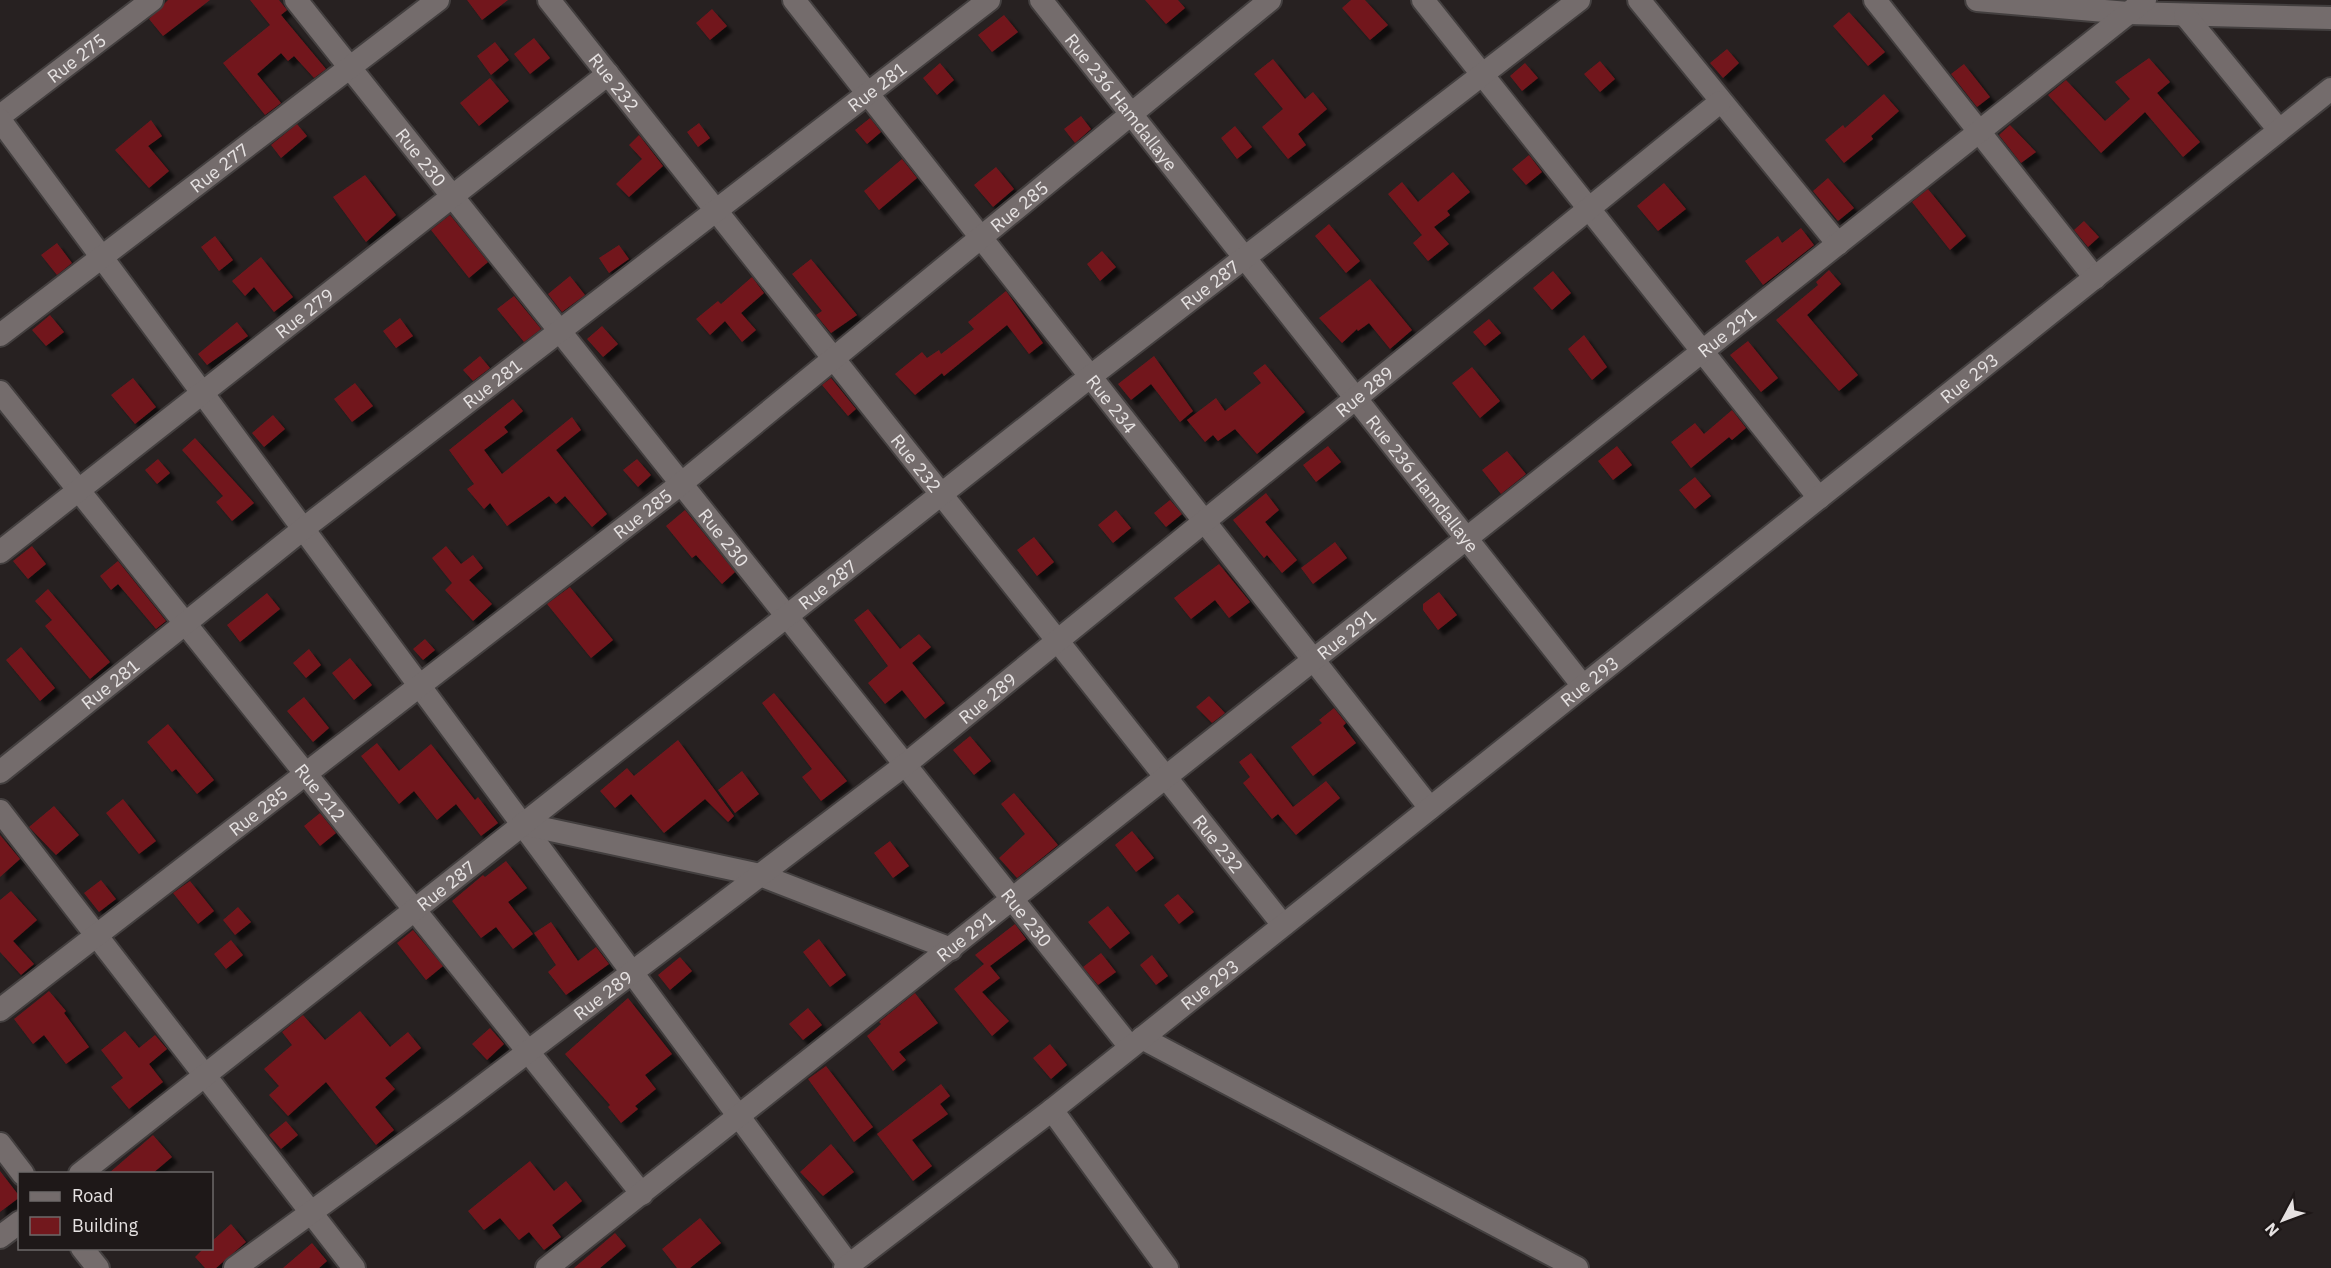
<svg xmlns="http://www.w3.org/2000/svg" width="2331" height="1268" font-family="'IBM Plex Sans',sans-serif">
<defs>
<filter id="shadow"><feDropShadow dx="5.5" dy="5.5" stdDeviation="1.5" flood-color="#0009"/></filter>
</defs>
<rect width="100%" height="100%" fill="#272121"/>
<path fill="#72181d" filter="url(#shadow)" d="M168,0H210L163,36L149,19Z
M250,0H279L287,10L281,15L326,69L314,78L294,56L288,61L281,53L257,74L281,103L265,115L223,63L270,25Z
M467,0H508L482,20Z
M1145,0H1178L1185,8L1166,24Z
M1351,0H1365L1388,25L1370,40L1342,8Z
M712,9L727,26L710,40L696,23Z
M1849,12L1885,52L1868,66L1833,26Z
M1004,15L1018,32L992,52L978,35Z
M534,38L550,58L530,74L514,54Z
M495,42L509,60L491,75L477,56Z
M1727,49L1739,63L1723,78L1710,63Z
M2149,58L2170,82L2157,93L2200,142L2183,157L2145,112L2101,153L2048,95L2066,80L2105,121L2130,99L2115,82Z
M1273,59L1305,99L1313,92L1327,109L1298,134L1306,145L1288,159L1262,127L1283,109L1254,74Z
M1600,61L1615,79L1600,92L1584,74Z
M940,63L954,80L937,95L923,78Z
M1525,63L1538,78L1522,91L1510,76Z
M1964,64L1990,97L1977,107L1951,74Z
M490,78L509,101L479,126L460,103Z
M1884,94L1899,111L1871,136L1873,139L1844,163L1825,140L1843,125L1845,128Z
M1081,116L1091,129L1075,143L1064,129Z
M870,118L881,132L867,144L855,130Z
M151,120L162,136L148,146L169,171L149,188L115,150Z
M699,123L710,138L698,147L687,132Z
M297,124L307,136L281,158L271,145Z
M2010,125L2036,152L2021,163L1999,135Z
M1235,126L1252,147L1237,159L1221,138Z
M639,135L663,166L629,197L616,184L642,159L629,145Z
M1529,155L1542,172L1526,185L1512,169Z
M902,159L917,178L879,210L864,191Z
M996,167L1014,189L993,207L974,185Z
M1453,172L1470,192L1447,211L1450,215L1434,227L1449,244L1428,261L1413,243L1422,235L1388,194L1402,182L1418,202Z
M365,175L396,215L366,242L333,197Z
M1828,178L1854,208L1838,221L1813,191Z
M1664,183L1686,209L1658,231L1637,206Z
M1928,189L1966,236L1950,250L1912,202Z
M450,215L488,262L469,278L431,230Z
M2084,221L2099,237L2088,247L2074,230Z
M1329,224L1360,261L1346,273L1315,236Z
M1801,228L1814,245L1763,285L1745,261L1778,236L1782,243Z
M215,236L233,260L219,271L201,247Z
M57,243L72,263L57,275L41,255Z
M619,245L629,259L609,273L599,258Z
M1102,251L1116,267L1100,281L1087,264Z
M261,257L293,297L274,312L254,287L245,296L232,281Z
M811,259L857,315L831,333L816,315L822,311L792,274Z
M1829,270L1841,284L1807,315L1858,375L1839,391L1776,320L1818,285L1816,282Z
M1553,271L1571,293L1552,310L1533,288Z
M570,276L585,295L562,312L548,294Z
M752,277L764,293L741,313L756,330L742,342L725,321L710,335L696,319L718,301L721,304Z
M1370,279L1412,330L1390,349L1369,323L1358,331L1357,329L1342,343L1319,318Z
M1006,291L1043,343L1029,354L1007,325L944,376L942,373L915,395L895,374L922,352L927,358L939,350L941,354L974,329L968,322Z
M514,296L541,329L524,342L497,309Z
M50,315L64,332L46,346L32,330Z
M400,318L413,336L396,348L383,331Z
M1489,319L1501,333L1485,346L1473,332Z
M237,322L248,336L207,365L198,354Z
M602,326L618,344L603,357L587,339Z
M1584,335L1607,367L1592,380L1568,349Z
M1748,341L1778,378L1761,392L1730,355Z
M480,356L490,368L473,381L463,370Z
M1154,356L1193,411L1180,422L1151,384L1131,400L1118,384Z
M1265,364L1305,412L1257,454L1235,429L1218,441L1213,435L1205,442L1187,420L1216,398L1225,411L1261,383L1253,373Z
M1472,367L1500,401L1480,418L1452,383Z
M133,378L156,407L135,424L111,395Z
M831,378L856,409L848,416L822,385Z
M355,383L373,406L352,422L334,399Z
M513,399L523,411L504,427L508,432L484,450L502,474L572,417L581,430L556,450L607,514L592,527L565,496L556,504L549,496L507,526L490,503L484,509L467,489L474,484L449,450Z
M1732,410L1746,428L1732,440L1729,437L1691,468L1671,442L1695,423L1704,434Z
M273,415L285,429L264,447L252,433Z
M195,438L254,503L232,521L216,502L223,496L182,450Z
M1328,446L1341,462L1316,482L1303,465Z
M1617,446L1632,465L1613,480L1598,461Z
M1507,451L1526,474L1501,494L1482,470Z
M158,459L170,473L157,484L145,470Z
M637,459L651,475L638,487L623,470Z
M1695,477L1711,496L1695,509L1679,490Z
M1266,493L1279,510L1265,522L1297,560L1282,573L1267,555L1264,558L1233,520Z
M1170,500L1182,514L1166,527L1154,513Z
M685,510L735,572L722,584L696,555L692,558L666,526Z
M1116,510L1131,528L1113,543L1098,525Z
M1034,537L1054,562L1037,576L1017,550Z
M1335,542L1347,558L1313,584L1301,568Z
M32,546L46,564L28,579L13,561Z
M446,546L461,564L473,555L483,568L469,580L492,604L473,621L445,590L452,583L432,558Z
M118,561L166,621L156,629L118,584L111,590L100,576Z
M1219,564L1250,602L1229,618L1215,600L1191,619L1174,598Z
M570,587L613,640L591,658L547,604Z
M48,589L110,662L90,679L45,626L52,620L35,601Z
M1439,592L1457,615L1438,630L1423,610V604Z
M267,593L280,609L240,642L227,625Z
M868,609L900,649L919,634L931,647L912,663L945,703L925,719L902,690L885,704L868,683L888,666L854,620Z
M425,639L435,650L423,660L413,649Z
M21,647L55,688L40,701L6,660Z
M309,649L321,665L306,678L293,663Z
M350,658L372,685L354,700L332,673Z
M774,693L847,781L821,801L802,777L812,769L762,703Z
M1209,696L1225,713L1212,723L1196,707Z
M304,697L329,728L313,742L287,711Z
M1334,708L1346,723L1343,726L1356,743L1313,776L1291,747L1322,723L1319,720Z
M168,724L214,780L197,794L176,769L172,772L147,742Z
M970,736L991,761L974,775L953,750Z
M678,740L734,816L728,822L705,799L664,833L631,794L615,808L600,791L627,768L634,776Z
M377,743L399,771L431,744L475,800L478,797L498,823L481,836L456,804L437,820L414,791L399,804L361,756Z
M1251,753L1293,807L1326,781L1340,798L1296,835L1278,814L1272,819L1243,783L1250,777L1239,762Z
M742,771L759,794L735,813L718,790Z
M1014,793L1058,845L1017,878L999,858L1025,834L1001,804Z
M123,799L156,841L139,854L106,813Z
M54,806L79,835L56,855L29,827Z
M320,813L336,833L320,846L304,826Z
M1132,831L1154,858L1136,872L1115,845Z
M0,835L20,859L0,877Z
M890,841L909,866L893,878L874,853Z
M506,861L527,888L508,902L533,934L513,949L496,927L481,938L452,901L483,875L485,877Z
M101,880L116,899L99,912L84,893Z
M190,881L214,911L198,924L173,893Z
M11,891L37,920L13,941L34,964L21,975L0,952V900Z
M1178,894L1194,912L1179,924L1164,905Z
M1108,906L1130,933L1110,949L1088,922Z
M238,907L251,922L235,935L223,920Z
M551,922L578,961L596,947L609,964L566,995L548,972L556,965L534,933Z
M1015,924L1026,939L990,966L1000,978L982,992L1009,1021L992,1036L954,989L984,964L975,955Z
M413,930L443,966L426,980L397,943Z
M819,939L846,975L830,987L803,952Z
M231,940L243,955L226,969L214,954Z
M1101,953L1116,972L1098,985L1083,967Z
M1152,955L1168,976L1156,985L1140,965Z
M680,957L692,971L670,990L658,975Z
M49,991L66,1011L64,1013L89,1047L66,1064L44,1035L33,1044L14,1019Z
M915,993L938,1023L899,1052L906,1060L893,1071L867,1036L881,1024L879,1022Z
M628,998L672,1054L645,1075L656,1089L635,1106L638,1109L621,1123L608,1107L610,1105L565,1054Z
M808,1008L822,1025L803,1040L789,1024Z
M360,1011L390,1047L408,1032L421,1048L385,1078L395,1089L375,1107L394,1130L376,1145L326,1082L288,1116L269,1095L279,1086L264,1069L292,1045L282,1032L303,1015L325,1040Z
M490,1028L504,1044L487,1060L472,1044Z
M125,1031L139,1048L155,1035L167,1049L149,1064L163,1082L129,1109L111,1087L123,1078L101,1050Z
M1050,1044L1067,1065L1051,1079L1033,1058Z
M826,1066L873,1127L854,1142L808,1079Z
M941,1084L950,1096L940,1104L948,1114L912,1140L932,1166L913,1181L877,1134Z
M286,1121L298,1135L281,1149L269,1135Z
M153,1135L172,1157L153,1173H109Z
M831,1144L854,1172L823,1196L800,1172Z
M530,1161L554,1191L566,1181L582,1201L552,1225L561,1237L544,1250L529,1232L519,1240L500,1218L484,1230L468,1211Z
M0,1171L20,1197L0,1212Z
M700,1218L721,1243L690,1268H677L662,1249Z
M231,1224L246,1242L216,1268H205L195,1257L204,1248H212V1241Z
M615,1233L626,1246L600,1268H574Z
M312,1243L327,1261L319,1268H283Z"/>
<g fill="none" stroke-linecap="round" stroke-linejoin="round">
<g stroke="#433f3f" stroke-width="26">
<g id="minor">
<path id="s1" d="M296,0L1130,1047"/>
<path id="s2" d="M549,0L1283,925"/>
<path id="s3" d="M794,0L1430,808"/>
<path id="s4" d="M1041,0L1583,686"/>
<path d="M1423,0L1819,498"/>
<path d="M1639,0L1838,244"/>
<path d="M1875,0L2095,278"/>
<path d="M1977,0L2128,13L2331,18"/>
<path d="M2185,15L2279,130"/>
<path id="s5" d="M0,116L152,0"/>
<path d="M0,120L849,1265"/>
<path id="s6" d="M0,335L438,0"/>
<path id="s7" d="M0,392L642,1194"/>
<path id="s8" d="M0,552L608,74"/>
<path id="s9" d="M0,772L303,529L989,0"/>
<path d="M0,811L354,1268"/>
<path d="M523,824L760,875L951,949"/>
<path id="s10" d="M0,1010L682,483L1270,0"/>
<path d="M1142,1038L1577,1268"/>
<path d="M1052,1110L1167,1268"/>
<path d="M0,1144L23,1174"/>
<path id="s11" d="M80,1174L1091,376L1579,0"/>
<path d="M0,1237L20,1222"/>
<path d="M82,1248L98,1268"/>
<path id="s12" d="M235,1268L454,1108L906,764L1720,102"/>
<path id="s13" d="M547,1268L2145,0"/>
<path id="s14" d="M845,1268L1052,1110L2331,89"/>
</g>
</g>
<use href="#minor" stroke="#746c6c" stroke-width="22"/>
</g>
<g text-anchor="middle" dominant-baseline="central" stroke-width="6" stroke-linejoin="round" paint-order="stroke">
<g font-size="18" fill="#e6e2e2" stroke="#1e1818">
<text stroke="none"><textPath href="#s5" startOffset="96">Rue 275</textPath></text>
<text stroke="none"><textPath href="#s2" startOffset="105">Rue 232</textPath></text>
<text stroke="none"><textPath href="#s9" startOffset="1113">Rue 281</textPath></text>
<text stroke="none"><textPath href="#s4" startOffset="130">Rue 236 Hamdallaye</textPath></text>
<text stroke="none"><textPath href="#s1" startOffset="201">Rue 230</textPath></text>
<text stroke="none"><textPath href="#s6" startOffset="276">Rue 277</textPath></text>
<text stroke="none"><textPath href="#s10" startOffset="1298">Rue 285</textPath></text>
<text stroke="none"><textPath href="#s11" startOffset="1438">Rue 287</textPath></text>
<text stroke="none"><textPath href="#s8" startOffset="387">Rue 279</textPath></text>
<text stroke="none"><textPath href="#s13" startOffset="1506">Rue 291</textPath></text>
<text stroke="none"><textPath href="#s14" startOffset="1434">Rue 293</textPath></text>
<text stroke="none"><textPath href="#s9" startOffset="627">Rue 281</textPath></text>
<text stroke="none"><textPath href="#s12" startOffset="1430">Rue 289</textPath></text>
<text stroke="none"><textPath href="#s3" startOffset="514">Rue 234</textPath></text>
<text stroke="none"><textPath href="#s2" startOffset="591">Rue 232</textPath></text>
<text stroke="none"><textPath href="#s4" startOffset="616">Rue 236 Hamdallaye</textPath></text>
<text stroke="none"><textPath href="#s10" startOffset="812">Rue 285</textPath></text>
<text stroke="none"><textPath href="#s1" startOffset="687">Rue 230</textPath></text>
<text stroke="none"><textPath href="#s11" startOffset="952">Rue 287</textPath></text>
<text stroke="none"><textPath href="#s13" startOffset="1020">Rue 291</textPath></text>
<text stroke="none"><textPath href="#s14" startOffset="948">Rue 293</textPath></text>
<text stroke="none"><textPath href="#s9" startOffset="141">Rue 281</textPath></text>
<text stroke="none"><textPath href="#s12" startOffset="944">Rue 289</textPath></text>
<text stroke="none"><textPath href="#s7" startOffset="513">Rue 212</textPath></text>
<text stroke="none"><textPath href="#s10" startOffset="326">Rue 285</textPath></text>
<text stroke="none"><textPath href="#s2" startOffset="1077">Rue 232</textPath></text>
<text stroke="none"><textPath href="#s11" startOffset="466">Rue 287</textPath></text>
<text stroke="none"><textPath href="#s1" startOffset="1173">Rue 230</textPath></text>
<text stroke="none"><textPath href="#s13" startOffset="534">Rue 291</textPath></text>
<text stroke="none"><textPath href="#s14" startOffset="462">Rue 293</textPath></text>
<text stroke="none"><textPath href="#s12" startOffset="458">Rue 289</textPath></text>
</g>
</g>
<rect x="18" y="1172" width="195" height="78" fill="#1e1818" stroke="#6e6969" stroke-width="1.5"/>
<rect x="30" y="1192" width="30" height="9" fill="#746c6c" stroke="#6e6969" stroke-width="1.5"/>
<text x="72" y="1202" font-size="18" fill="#e6e2e2">Road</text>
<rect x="30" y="1217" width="30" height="18" fill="#72181d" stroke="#6e6969" stroke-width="1.5"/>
<text x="72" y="1232" font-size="18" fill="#e6e2e2">Building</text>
<g transform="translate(2283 1220) rotate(229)" stroke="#1e1818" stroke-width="4.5" paint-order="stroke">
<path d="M0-4.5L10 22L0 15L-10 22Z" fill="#e6e2e2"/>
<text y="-9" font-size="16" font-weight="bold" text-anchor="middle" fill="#e6e2e2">N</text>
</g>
</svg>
